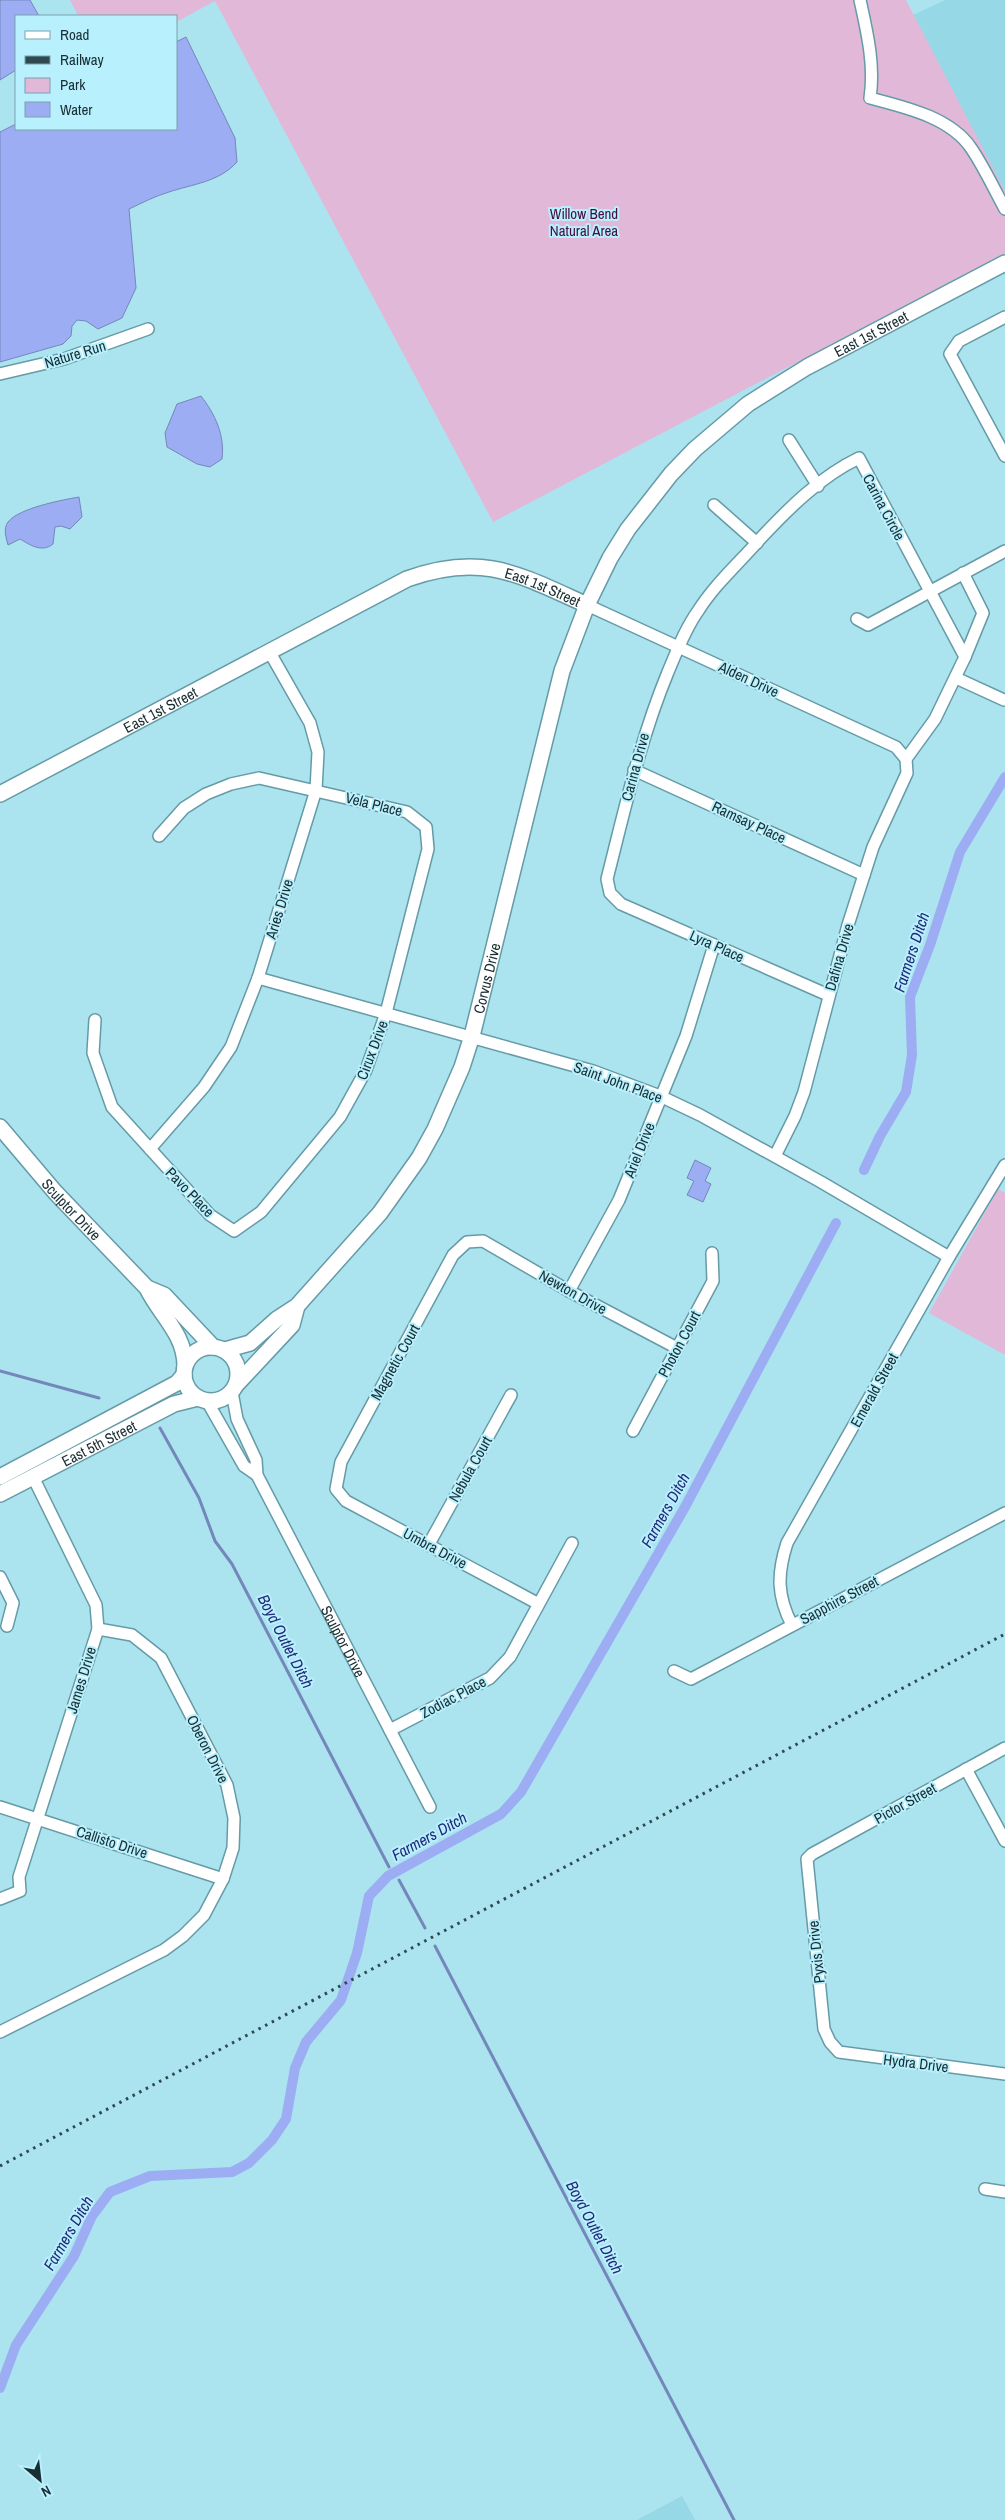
<svg xmlns="http://www.w3.org/2000/svg" width="1005" height="2520" font-family="'Archivo Narrow',sans-serif">
<rect width="100%" height="100%" fill="#abe3ef"/>
<path fill="#96d8e6" d="M945,0H1005V252L907,18Z
M682,2496L695,2520H637Z"/>
<path fill="#e2b8d9" d="M70,0H906L1005,191V253L493,522L215,1L176,22V16H78Z
M998,1189L1005,1193V1355L929,1313Z"/>
<path fill="#9cadf4" stroke="#7487ba" d="M0,0H30L39,16H16V70L0,80Z
M186,37L235,138L237,162C219,182 193,184 169,192C155,196 142,203 129,209L136,288L122,318L98,329L86,321L77,320L72,326L71,336L63,344L0,362V132L16,124V129H176V42Z
M201,396C215,414 225,435 222,459L210,467L197,464L167,447L165,433L177,404Z
M79,497L82,517L70,529L61,526L55,527L53,544C42,553 30,545 20,539L8,545C6,537 3,529 8,522C19,508 62,500 79,497Z
M695,1160L711,1168L705,1181L711,1184L703,1202L687,1195L694,1181L687,1178Z"/>
<g fill="none" stroke-linecap="round" stroke-linejoin="round">
<path stroke="#7487ba" stroke-width="3" d="M0,1371L99,1398
M160,1428L199,1498L215,1541L232,1564L389,1867
M399,1880L425,1928
M435,1946L734,2520"/>
<path stroke="#9cadf4" stroke-width="10" d="M864,1170L880,1136L906,1092L912,1055L910,997L930,945L960,852L1005,777
M0,2388L16,2345L74,2256L92,2216L110,2192L150,2176L232,2172L249,2163L272,2140L286,2119L295,2068L306,2042L341,2000L357,1953L369,1896L388,1876L501,1814L521,1792L685,1507L836,1223"/>
<g stroke="#659ba7" stroke-width="14">
<g id="minor">
<path d="M860,0C867,32 875,65 870,98C904,107 950,117 971,148C984,167 994,189 1005,209"/>
<path d="M1005,317L959,341L950,354L1005,456"/>
<path d="M0,374L64,359L148,329"/>
<path d="M789,440L818,486"/>
<path d="M714,505L757,543"/>
<path d="M963,573L983,613L965,657"/>
<path d="M587,605L896,747L906,759L907,773L873,847L848,925L804,1092L795,1116L775,1156"/>
<path d="M857,619L868,625L1005,551"/>
<path d="M956,678L1004,700"/>
<path d="M634,770L864,875"/>
<path d="M258,978L593,1071L660,1096L700,1115L821,1182L949,1257"/>
<path d="M828,995L621,904L610,893L607,879C625,808 640,740 668,672C677,651 685,629 698,611C715,584 739,563 760,539C788,509 821,476 859,458L965,657L935,719L906,759"/>
<path d="M95,1020L93,1053L112,1107L210,1215L234,1231L261,1212L340,1117L366,1070L386,1013L428,849L426,827L407,812L259,778L231,784L206,794L184,808L159,836"/>
<path d="M150,1149L204,1087L231,1047L258,978L316,790L318,752L310,723L269,651"/>
<path d="M569,1291L619,1200L686,1036L714,945"/>
<path id="s1" d="M232,1392L237,1419L256,1460L257,1475L430,1807"/>
<path d="M207,1401L244,1466L257,1475"/>
<path d="M633,1431L713,1281L712,1253"/>
<path d="M429,1544L511,1395"/>
<path d="M0,1577L13,1603L7,1626"/>
<path d="M537,1603L346,1501L336,1489L341,1462L453,1255L467,1242L483,1241L569,1291L677,1348"/>
<path d="M792,1625C777,1596 777,1574 787,1543L949,1257L1005,1165"/>
<path d="M674,1671L691,1679L1005,1513"/>
<path d="M390,1730L490,1678L510,1657L572,1543"/>
<path d="M1005,1748L812,1854L807,1859L824,2029L830,2042L839,2052L1005,2074"/>
<path d="M966,1769L1005,1841"/>
<path d="M0,1807L223,1879"/>
<path d="M0,1899L20,1891L19,1877L98,1629L96,1605L33,1477"/>
<path d="M0,2032L164,1950L183,1936L204,1915L223,1879L233,1848L234,1818L227,1785L161,1658L132,1635L98,1629"/>
<path d="M985,2189L1005,2192"/>
</g>
</g>
<g stroke="#659ba7" stroke-width="18">
<g id="tertiary">
<path id="s2" d="M0,794L407,579C482,552 518,574 587,605"/>
<path id="s3" d="M0,1127L55,1192L147,1288C160,1315 185,1334 185,1366"/>
<path d="M147,1288L164,1295L213,1347"/>
<circle cx="211" cy="1374" r="27"/>
<path id="s4" d="M225,1350L250,1343L277,1319L297,1306L380,1213L419,1158L435,1129L462,1067L472,1036L562,671L587,605L610,558L628,529L671,474L695,449L748,404L807,367L1005,263"/>
<path d="M236,1385L292,1325L297,1306"/>
<path d="M0,1477L177,1383L184,1375"/>
<path id="s5" d="M0,1494L174,1404L198,1398"/>
</g>
</g>
<use href="#minor" stroke="#fff" stroke-width="11"/>
<use href="#tertiary" stroke="#fff" stroke-width="15"/>
<path stroke="#2e494f" stroke-width="3" stroke-dasharray="2.5 5" stroke-linecap="butt" d="M0,2166L1005,1634"/>
</g>
<g text-anchor="middle" dominant-baseline="central" stroke-width="4" stroke-linejoin="round" paint-order="stroke">
<g font-size="15" fill="#460c3f" stroke="#b8f0fd">
<text x="584" y="213">Willow Bend<tspan x="584" dy="17">Natural Area</tspan></text>
</g>
<g font-size="15" fill="#182e33" stroke="#b8f0fd">
<text stroke="none"><textPath href="#s4" startOffset="1260">East 1st Street</textPath></text>
<text transform="translate(75 354) rotate(-17)">Nature Run</text>
<text transform="translate(884 507) rotate(62)">Carina Circle</text>
<text stroke="none"><textPath href="#s2" startOffset="601">East 1st Street</textPath></text>
<text transform="translate(749 679) rotate(25)">Alden Drive</text>
<text stroke="none"><textPath href="#s2" startOffset="181">East 1st Street</textPath></text>
<text transform="translate(635 767) rotate(-75)">Carina Drive</text>
<text transform="translate(374 804) rotate(14)">Vela Place</text>
<text transform="translate(749 822) rotate(25)">Ramsay Place</text>
<text transform="translate(279 909) rotate(-73)">Aries Drive</text>
<text transform="translate(717 946) rotate(24)">Lyra Place</text>
<text transform="translate(839 957) rotate(-74)">Dafina Drive</text>
<text stroke="none"><textPath href="#s4" startOffset="471">Corvus Drive</textPath></text>
<text transform="translate(372 1050) rotate(-69)">Cirux Drive</text>
<text transform="translate(618 1082) rotate(20)">Saint John Place</text>
<text transform="translate(639 1150) rotate(-68)">Ariel Drive</text>
<text transform="translate(190 1192) rotate(46)">Pavo Place</text>
<text stroke="none"><textPath href="#s3" startOffset="109">Sculptor Drive</textPath></text>
<text transform="translate(573 1292) rotate(29)">Newton Drive</text>
<text transform="translate(679 1344) rotate(-62)">Photon Court</text>
<text transform="translate(395 1362) rotate(-61)">Magnetic Court</text>
<text transform="translate(874 1390) rotate(-61)">Emerald Street</text>
<text stroke="none"><textPath href="#s5" startOffset="111">East 5th Street</textPath></text>
<text transform="translate(470 1469) rotate(-61)">Nebula Court</text>
<text transform="translate(435 1548) rotate(28)">Umbra Drive</text>
<text transform="translate(839 1600) rotate(-28)">Sapphire Street</text>
<text stroke="none"><textPath href="#s1" startOffset="275">Sculptor Drive</textPath></text>
<text transform="translate(81 1680) rotate(-73)">James Drive</text>
<text transform="translate(453 1697) rotate(-28)">Zodiac Place</text>
<text transform="translate(208 1749) rotate(63)">Oberon Drive</text>
<text transform="translate(905 1803) rotate(-29)">Pictor Street</text>
<text transform="translate(112 1842) rotate(18)">Callisto Drive</text>
<text transform="translate(816 1952) rotate(-96)">Pyxis Drive</text>
<text transform="translate(916 2063) rotate(7)">Hydra Drive</text>
</g>
<g font-size="16" font-style="italic" fill="#232979" stroke="#b8f0fd">
<text transform="translate(911 952) rotate(-72)">Farmers Ditch</text>
<text transform="translate(665 1510) rotate(-61)">Farmers Ditch</text>
<text transform="translate(286 1641) rotate(63)">Boyd Outlet Ditch</text>
<text transform="translate(429 1836) rotate(-29)">Farmers Ditch</text>
<text transform="translate(595 2227) rotate(62)">Boyd Outlet Ditch</text>
<text transform="translate(68 2233) rotate(-60)">Farmers Ditch</text>
</g>
</g>
<rect x="15" y="15" width="162" height="115" fill="#b8f0fd" stroke="#78a2ac"/>
<rect x="25" y="31" width="25" height="8" fill="#ffffff" stroke="#78a2ac"/>
<text x="60" y="40" font-size="15" fill="#182e33">Road</text>
<rect x="25" y="56" width="25" height="8" fill="#2e494f" stroke="#78a2ac"/>
<text x="60" y="65" font-size="15" fill="#182e33">Railway</text>
<rect x="25" y="78" width="25" height="15" fill="#e2b8d9" stroke="#78a2ac"/>
<text x="60" y="90" font-size="15" fill="#182e33">Park</text>
<rect x="25" y="102" width="25" height="15" fill="#9cadf4" stroke="#78a2ac"/>
<text x="60" y="115" font-size="15" fill="#182e33">Water</text>
<g transform="translate(40 2480) rotate(152)" stroke="#b8f0fd" stroke-width="4" paint-order="stroke">
<path d="M0-4L9 19L0 12L-9 19Z" fill="#182e33"/>
<text y="-8" font-size="14" font-weight="bold" text-anchor="middle" fill="#182e33">N</text>
</g>
</svg>
